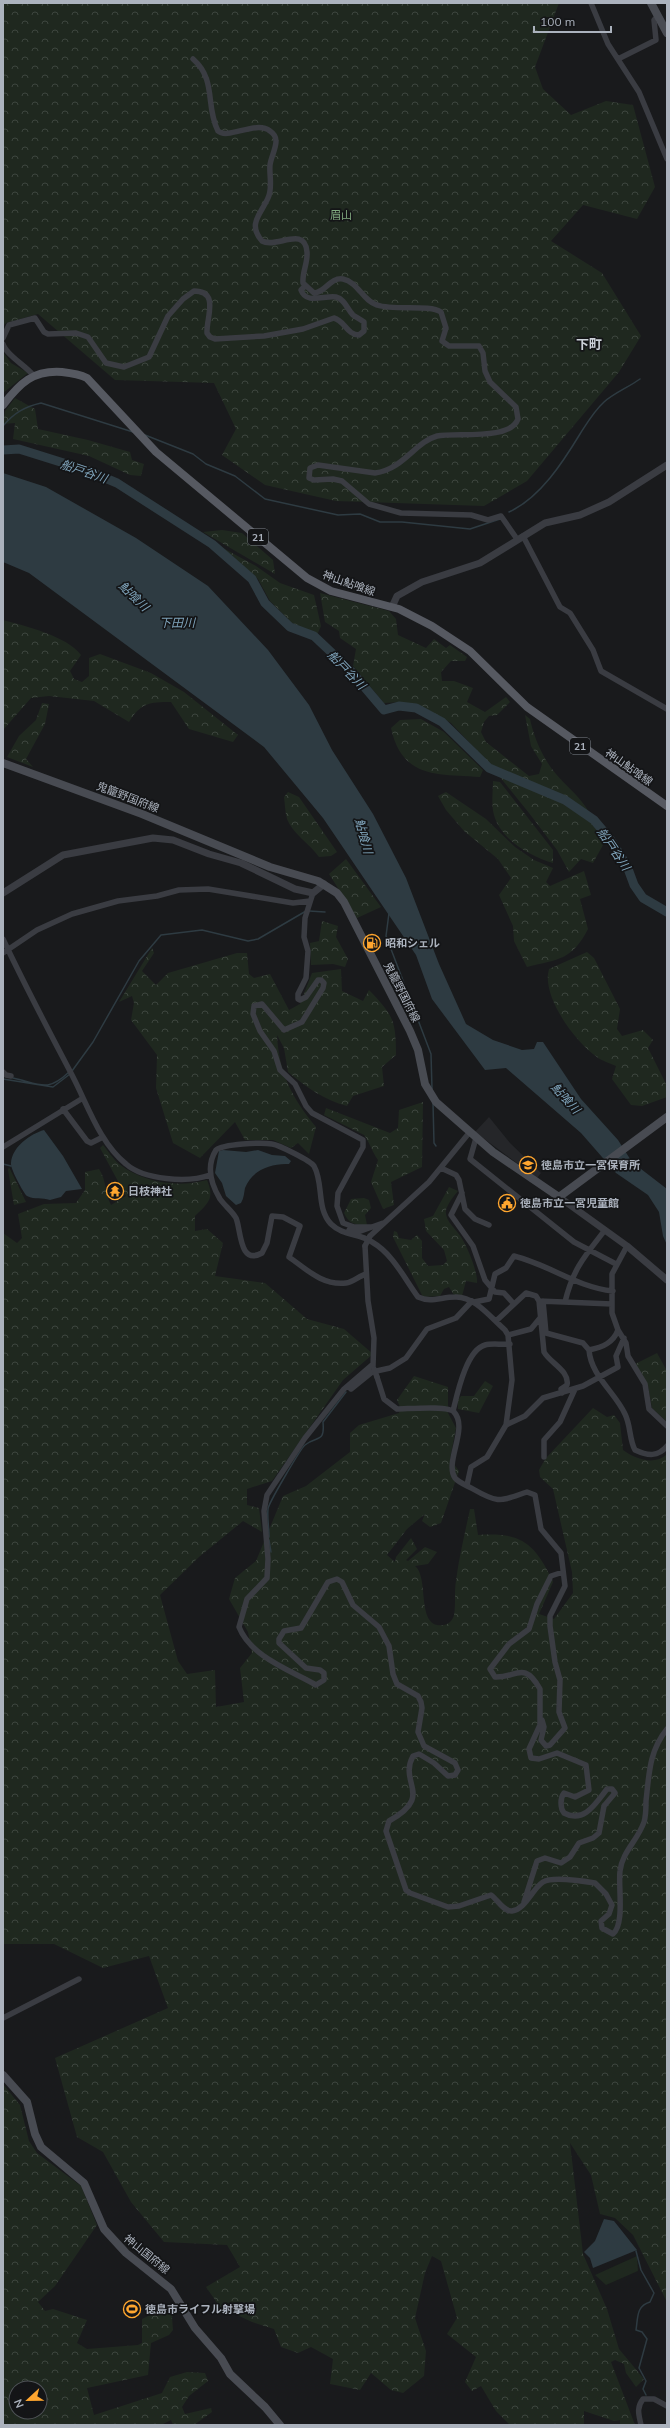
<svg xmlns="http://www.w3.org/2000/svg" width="670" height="2428" font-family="Mulish,'Noto Sans JP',sans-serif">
<defs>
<pattern id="forest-crowns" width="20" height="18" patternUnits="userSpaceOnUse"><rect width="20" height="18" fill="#1f281f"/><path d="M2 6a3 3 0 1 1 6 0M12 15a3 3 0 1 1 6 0" fill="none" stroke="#3d453e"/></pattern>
</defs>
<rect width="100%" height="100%" fill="#191a1c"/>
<path fill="#252629" d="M489,1117L510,1143L541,1173L537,1178L475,1132Z"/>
<path fill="#1f281f" d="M637,2256L638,2271L606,2285L595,2275Z"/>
<path fill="url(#forest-crowns)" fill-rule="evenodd" d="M3,3H559L535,67L543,89L571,115L606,101L633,105L655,187L637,219L583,205L551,241L602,273L641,336L619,372L527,481L484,506L336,501L265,485L222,455L236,429L214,383L115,380L38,314L6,323L3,326Z
M3,352L11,363L28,373L3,393Z
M15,398L35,409L38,429L88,440L130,452L132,460L144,464L141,476L130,475L89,456L13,439L15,423L3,424L5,411Z
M222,530L242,533L273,560L275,574L203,532Z
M221,547L256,566L280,583L314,595L321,626L317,635L292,623L270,601L258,579Z
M320,593L389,611L396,619L398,635L426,648L434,639L446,648L450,645L467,657L465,661H451L441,672L442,681H454L473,688L467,702L485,712L506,697L510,702L497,715L489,716L484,722L481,732L486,742L529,776L539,774L542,764L531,746L525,715L530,719C534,738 543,759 556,774C565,785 577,794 585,806C593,817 599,833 603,845L593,863L581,859L569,872L557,850L529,813L487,761L451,723L421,706L401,702L384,703L353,666L356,649L340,638L339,631L325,622Z
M3,620C25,626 67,636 81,655L70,671L74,679L82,682L89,676V658L100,654L151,673L184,692L238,735L233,742L189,729L171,702C149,702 141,703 129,722L94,701L49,696L31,698L3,730Z
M42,703L49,704L45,724L26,759L33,767L7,757L19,736L36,720Z
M421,719L444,732L483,770L480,777C438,774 402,779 391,728L400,720Z
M493,781L500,782L553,850V863C530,856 501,840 494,815C491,805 493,791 493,781Z
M288,792L299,797L337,852L331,856L319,857C310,844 292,833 287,819C285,812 285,804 284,797Z
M446,792L486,819L515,847L534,860L553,868L546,882L550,886L584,871L591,895L580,899L588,929C572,960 559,959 527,967L514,941L513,926L499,895L511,878L498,859L464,831L446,810L438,796Z
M346,859L381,907L357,918L329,874Z
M322,921L338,926L336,937L348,959L345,967L333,964L311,965L310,943L319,941Z
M152,948L154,953L142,971L156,985L168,973L237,953H247L249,974L254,978L270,974L289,1010L300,1004L312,973L341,969L342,991L363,1001L369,990C393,1015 396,1020 396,1055L382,1067L384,1086L353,1096L347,1106C324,1100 306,1087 288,1072L284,1048L277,1035C279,1073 292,1098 316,1127L309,1154L298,1143L291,1148L273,1140H245L235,1122L200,1158L173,1143L156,1088L157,1055L131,1020L134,1003L132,996L119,1002Z
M587,952L594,958L620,1009L617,1029L622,1036L643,1030L653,1040L648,1048L667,1086V1097L642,1106L631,1105L612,1079L616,1066C610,1063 602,1061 597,1057C575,1042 541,996 549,969Z
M423,1102L422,1167L391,1182L394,1205L383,1209L371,1182L378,1160C372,1152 370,1143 364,1135L324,1115L326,1108L390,1133L398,1128L399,1110Z
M103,1145C108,1151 113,1159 119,1164C144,1183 178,1188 207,1180C215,1199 208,1203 195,1216V1231L207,1229L223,1243L215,1276L265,1283L307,1319L344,1329L373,1354L343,1380L272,1481L247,1489V1505L259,1508L262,1532L243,1521L199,1557L160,1595L178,1661L187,1674L215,1670L216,1707L244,1702L240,1668L252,1653L248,1632L229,1599L235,1578L256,1561L283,1496L306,1486L350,1452V1433L359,1425L399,1413L400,1407L397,1400L414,1376L448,1387V1413L456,1428L450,1459L459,1471L441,1523L430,1527L422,1521L425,1514L407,1529L387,1555L395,1562L396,1557L411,1538L417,1549L406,1560L408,1561L425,1547L437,1552L428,1564L415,1566C430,1578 415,1630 444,1625C449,1624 453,1620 454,1615C456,1604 454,1592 456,1581C459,1557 465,1533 470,1509H474L478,1535C521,1532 535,1543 553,1582L539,1614L554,1619L573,1593L572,1572L553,1489L540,1477L539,1470L546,1458L593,1408L607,1417L614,1415L620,1423L623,1450C635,1459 655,1466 667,1454V2302L633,2235L615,2218L600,2214L591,2175L570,2143L583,2254L607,2309L619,2349L644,2379L636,2387L626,2373L624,2364L615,2360L611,2362L635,2425H620V2420L614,2421L584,2411V2425H510L496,2411L481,2386L472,2391L465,2382L476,2357L447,2334L457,2318L441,2261L432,2256L425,2273L415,2318L426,2351L424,2376L403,2393L391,2390L371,2373L360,2390L330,2384L333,2359L311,2347L298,2353L281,2347L274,2329L252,2322L220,2307L206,2287L240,2267L227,2245L164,2242L131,2202L103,2152L77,2137L55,2058L168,2008L149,1956L103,1968L54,1944H3V1233L17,1243L22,1238L18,1214L44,1204L76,1203L85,1190V1172L99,1169C107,1181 104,1192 111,1205L126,1196L100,1148Z
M9,1167L26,1202L14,1205L8,1170Z
M449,1187L458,1191C454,1196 448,1203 446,1210C444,1220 456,1229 461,1237C467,1246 478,1272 477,1283L466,1281L462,1296L454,1295L449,1287L444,1289L440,1296L423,1297L393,1237L394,1231L397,1232L399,1238L411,1240L417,1235L422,1241V1258L428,1266L443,1265L447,1261L444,1250L426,1231L424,1219L433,1216Z
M364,1198L369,1200L371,1208L365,1215L367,1225C355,1225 349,1224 344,1213L351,1199Z
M657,1353L667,1371V1422L652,1408L648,1386L635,1364Z
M485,1381L493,1386L479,1413L458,1409V1400L461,1396H474Z
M3,2084L20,2105L29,2141L37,2153L81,2186L97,2225L55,2286L38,2302L45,2311L53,2309L87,2320L77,2343L87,2349L138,2345L142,2343V2319L175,2303L177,2307L172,2317L173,2330L169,2335L151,2343L148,2375L87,2388L94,2415L162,2393L170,2377L187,2372L205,2373L208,2381L189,2396L182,2407L185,2414L211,2408L212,2412L194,2425H173L171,2420L161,2425H3ZM16,2388H40V2412H16Z"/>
<path fill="#2e3b42" d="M3,473L46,487L136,538L208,586L268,650L309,705L332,750L373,814L406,878L439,964L466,1024L493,1040L522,1050L534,1049L537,1042H543L581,1099L618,1140L632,1162L667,1189V1245L663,1236L659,1212L648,1195L616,1173L581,1133L506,1068L485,1070L432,999L416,955L323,818L264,747L29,573L3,562Z
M44,1130L63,1156L82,1189L66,1191L61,1197L50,1200C42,1197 35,1200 27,1196C23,1192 10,1168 11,1163C12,1147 30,1134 44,1130Z
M223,1150L246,1152L258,1150L272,1155L285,1156L291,1161L289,1164C271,1163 252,1170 245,1188C244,1193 244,1198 241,1203L236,1205L226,1196L222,1183L215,1173L219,1151Z
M604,2219L614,2221L637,2250L593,2268L590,2258L584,2252L595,2241Z"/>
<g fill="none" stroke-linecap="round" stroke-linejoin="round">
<path stroke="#2e3b42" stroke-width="1.5" d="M3,426C14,413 24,407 41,403L133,432
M145,435L193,454L206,464L235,476L265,499L338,515L360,514L380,522H402L470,529L500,519
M509,512C540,498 563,462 580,434C587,423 594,411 604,402C614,393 629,387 640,379
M309,911L325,912
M389,913L386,936L431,1054L432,1089
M72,1071L93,1042L139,961L161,935L202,930L248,941L258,939L306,911
M13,1078C40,1084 47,1093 69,1072
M3,1079L53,1087L70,1074
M433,1103L434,1143L436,1146
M3,1164L11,1166
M269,1537C269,1527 267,1518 268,1509C268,1504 301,1448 305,1445C317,1435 325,1444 323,1422L346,1392
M269,1540L271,1552
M636,2251L641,2270L654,2293L650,2302C636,2306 638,2318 636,2330L642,2332L647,2339L639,2368L646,2381L643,2389L646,2395"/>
<path stroke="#2e3b42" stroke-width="9" d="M3,450L19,449L86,470L117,483L212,544L252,579L265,603L290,627L314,636L350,670L384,710L399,706L416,708L442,722L489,768L565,800L594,820L610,839L627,866L634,885L643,898L667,912"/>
<path stroke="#3a3c42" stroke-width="5.5" d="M591,3L608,44L639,92L667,159
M193,59C217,80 205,106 218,131C228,140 256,120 270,131C273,133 276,137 276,141C276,149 271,157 270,165C269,175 273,188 268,198C261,214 247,224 262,241C276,249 305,225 307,252C308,263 302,272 303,283L314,293C325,293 330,277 343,279C358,282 363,301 377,305C395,311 429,304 441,312L446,328L442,341L449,346H479L483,353L485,371L490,382L516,407L518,419C510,441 455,432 437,436C415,442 404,469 375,473L318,465L310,468L309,478L314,480L333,479L342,481L369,504L401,513L471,515L488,520L501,516L517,539
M618,59L656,40L654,20L658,16
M3,338L9,325L35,318L44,332L48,334L76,333L88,337L106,363L124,367L149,357L168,316L183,299L194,291C220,291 206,318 207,333L210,337L215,339L264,336L303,329L334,318C345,321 347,335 359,335L364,331V322C360,319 356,317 353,315C347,309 345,299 336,297C325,295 306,305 301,290L305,286
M3,344C6,355 25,365 33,375
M523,536L560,607L570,613L593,650L601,671L667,709
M313,893L305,918L304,937L308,951L306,978L298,994V999L300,1000L306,997L318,980H321L324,983L323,988L302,1022L284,1030L262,1004L254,1006L253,1014L260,1031L274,1051L280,1070L295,1084L306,1106L312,1113L363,1140V1147L338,1193L337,1206L343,1223L354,1227H371
M3,939C25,986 49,1031 73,1077C88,1106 100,1143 126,1164C144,1180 188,1183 210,1175
M3,953L37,930L72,914L118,901L157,896L179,890L208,889L293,903L310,901
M3,1072L6,1075L11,1076
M63,1109L87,1141L91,1143L103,1137
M476,1138L470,1159L574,1242L616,1264
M3,1147L83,1098
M441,1168L456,1175L459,1180L465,1209L475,1219L489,1225
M462,1193L451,1215L473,1246L485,1280L495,1292L504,1293L514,1304
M349,1230L358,1232L383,1223
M370,1236L429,1182L469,1133
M365,1246L368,1301L374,1338L373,1366
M627,1246L612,1274V1313L618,1330L626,1343L628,1356L645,1384L649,1409L667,1426
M366,1274C359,1276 353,1282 346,1283C323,1286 306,1269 289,1257L300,1226L283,1217L272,1216L267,1243L262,1253C239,1266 241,1229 236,1218C232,1211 225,1206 220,1199C211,1184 206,1166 216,1150C223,1144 262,1142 272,1144C279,1145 311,1161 314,1166C324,1184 316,1208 331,1224C343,1236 359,1233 372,1242C393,1254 404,1278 418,1297C431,1303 441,1297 455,1297C475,1296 491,1318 505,1330L508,1335L512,1380L506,1425L487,1457L471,1467L467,1485
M543,1301L546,1333L583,1343L589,1350C603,1347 613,1343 618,1330
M474,1302L489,1299L495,1274L506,1268L514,1256C550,1265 576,1287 613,1291
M565,1302C573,1269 584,1257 605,1230
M496,1321L526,1293L536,1296L539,1301
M508,1335L531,1329L540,1318
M589,1350C591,1376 615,1392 625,1414C631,1426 629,1439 635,1450C648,1456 658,1457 667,1446
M373,1364L344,1389L305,1438L267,1495L264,1511L268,1559L267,1578L247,1599L239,1627C251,1657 290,1670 316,1685L324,1680V1673L320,1670L306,1668L279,1643V1639L284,1631L301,1628L328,1582L337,1579L342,1582L353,1605L379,1627L389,1646L393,1674L397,1684L418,1696L421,1702L422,1708L418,1732L424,1746L455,1763L458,1770L455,1775L448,1776L434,1763L419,1754L413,1756C398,1784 435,1795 389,1821L386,1831L406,1890L410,1893L448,1907L459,1906L491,1895C497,1899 504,1912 512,1911C526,1909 532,1889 543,1882C553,1876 583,1881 595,1883L606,1894L612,1905L609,1914L601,1921L602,1928L613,1934C625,1924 618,1886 620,1871C622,1852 638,1840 644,1822C646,1816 646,1808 646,1801C649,1775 649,1751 667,1729
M377,1377L384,1399L397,1409C408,1409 448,1405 454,1412C469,1428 444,1462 455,1478C459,1483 468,1486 473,1489C499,1504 500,1501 527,1492L535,1495L541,1529L561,1553L565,1586L550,1616V1626L555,1662L560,1680L559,1712L565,1728L550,1745L546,1746L541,1740L544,1727L542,1720
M348,1386L351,1389L372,1372L390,1368L406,1358L427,1329L456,1318L472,1301
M562,1393L561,1389L567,1385C570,1371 550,1363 544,1352L539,1301L612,1304
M453,1411C457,1395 466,1350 485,1345C492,1343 502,1345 510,1344
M506,1425L525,1416L543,1398L583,1386L618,1367L616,1356L624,1338
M544,1457V1440L560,1422L575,1389
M524,1902L537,1861L545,1858L561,1863L570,1857L579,1843L593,1838L599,1833L604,1806L615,1793L612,1789H607C596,1803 584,1824 564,1813C560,1808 560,1798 564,1793L575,1797L589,1790L586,1765L557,1753L539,1759L531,1758L529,1749L540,1725V1689C524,1660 516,1678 495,1677L490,1669L509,1644L529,1629L537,1604L551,1576L563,1572
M3,2018L79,1979
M641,2425C639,2415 636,2408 643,2399H654L667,2406"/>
<path stroke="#3a3c42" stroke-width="7" d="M392,607L397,596L422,582L480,563L545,523L580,515L609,502L667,465
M3,893L63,855L153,838L173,840L209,854L241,863L295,889L313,893L324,884
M559,1197L627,1246L667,1280"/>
<path stroke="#484b52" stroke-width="8" d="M651,3L667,33
M3,763L142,814L270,867L318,881L337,893L344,902L410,1031L418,1050L425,1084L436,1102L493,1152L559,1197L667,1117
M3,2075L27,2102L35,2134L41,2147L84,2183L104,2229L126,2253L171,2289L195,2328L221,2358L230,2374L265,2407L280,2425"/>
<path stroke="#565961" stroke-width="8" d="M3,405C20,383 33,370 62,372C71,373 79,374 87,378L156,452L307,578L331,591L399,609L432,626L470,651L527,707L667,806"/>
<path stroke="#3a3c42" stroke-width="5.5" d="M365,1246L370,1236
M374,1369L377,1377"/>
</g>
<defs>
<g id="fuel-ring" transform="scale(0.9)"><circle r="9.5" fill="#141517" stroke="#ffa62f" stroke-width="1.5"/><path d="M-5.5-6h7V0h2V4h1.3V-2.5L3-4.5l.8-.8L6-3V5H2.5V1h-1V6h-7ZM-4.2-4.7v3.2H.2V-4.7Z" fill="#ffa62f"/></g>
<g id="school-ring" transform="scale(0.9)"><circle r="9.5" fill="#141517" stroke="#ffa62f" stroke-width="1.5"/><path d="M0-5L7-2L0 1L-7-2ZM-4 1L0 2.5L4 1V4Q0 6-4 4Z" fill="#ffa62f"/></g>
<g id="temple-ring" transform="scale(0.9)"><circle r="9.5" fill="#141517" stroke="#ffa62f" stroke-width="1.5"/><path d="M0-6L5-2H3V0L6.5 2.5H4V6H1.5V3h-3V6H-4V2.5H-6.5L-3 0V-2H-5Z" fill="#ffa62f"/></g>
<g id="civic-ring" transform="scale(0.9)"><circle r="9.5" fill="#141517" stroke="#ffa62f" stroke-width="1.5"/><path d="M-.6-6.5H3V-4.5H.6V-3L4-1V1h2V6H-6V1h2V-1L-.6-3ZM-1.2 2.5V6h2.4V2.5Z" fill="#ffa62f"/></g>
<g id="stadium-ring" transform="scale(0.9)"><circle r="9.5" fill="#141517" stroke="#ffa62f" stroke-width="1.5"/><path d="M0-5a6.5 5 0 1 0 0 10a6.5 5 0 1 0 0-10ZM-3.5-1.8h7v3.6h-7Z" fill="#ffa62f"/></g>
</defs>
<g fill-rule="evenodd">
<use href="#fuel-ring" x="372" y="943"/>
<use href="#school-ring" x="528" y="1165"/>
<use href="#temple-ring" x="115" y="1191"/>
<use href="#civic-ring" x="507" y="1203"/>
<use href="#stadium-ring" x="132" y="2309"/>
</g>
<g text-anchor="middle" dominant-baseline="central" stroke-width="3.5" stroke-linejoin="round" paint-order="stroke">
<g fill="#141517" stroke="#7e838b" stroke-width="1">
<rect x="248" y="529" width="20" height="16" rx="3"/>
<rect x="570" y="738" width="20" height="16" rx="3"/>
</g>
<g font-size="10" font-weight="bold" fill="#abb2bd">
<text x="258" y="537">21</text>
<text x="580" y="746">21</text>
</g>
<g font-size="11" fill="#81aa80" stroke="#141517">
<text x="341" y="215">眉山</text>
</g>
<g font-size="11" fill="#abb2bd" stroke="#141517">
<text transform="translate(349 583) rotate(19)">神山鮎喰線</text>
<text transform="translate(629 767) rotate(35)">神山鮎喰線</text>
<text transform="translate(128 797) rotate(21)">鬼籠野国府線</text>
<text transform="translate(402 992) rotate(63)">鬼籠野国府線</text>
<text transform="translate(147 2254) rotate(39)">神山国府線</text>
</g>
<g font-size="11" font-weight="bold" fill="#abb2bd" stroke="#141517" text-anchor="start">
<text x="385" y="943">昭和シェル</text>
<text x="541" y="1165">徳島市立一宮保育所</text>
<text x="128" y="1191">日枝神社</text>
<text x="520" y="1203">徳島市立一宮児童館</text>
<text x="145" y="2309">徳島市ライフル射撃場</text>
</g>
<g font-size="12" font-style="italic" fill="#7fa4bb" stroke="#141517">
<text transform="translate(84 471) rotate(19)">船戸谷川</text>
<text transform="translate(134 596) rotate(44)">鮎喰川</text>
<text x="177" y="622">下田川</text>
<text transform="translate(347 670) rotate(46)">船戸谷川</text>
<text transform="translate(364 836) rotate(75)">鮎喰川</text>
<text transform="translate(614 849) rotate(56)">船戸谷川</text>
<text transform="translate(566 1098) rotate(48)">鮎喰川</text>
</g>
<g font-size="13" font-weight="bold" fill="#ccd1d8" stroke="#141517">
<text x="589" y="344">下町</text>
</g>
</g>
<rect width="670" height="2428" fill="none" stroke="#abb2bd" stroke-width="8"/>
<g transform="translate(28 2400) rotate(248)"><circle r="19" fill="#141517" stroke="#505459"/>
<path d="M0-3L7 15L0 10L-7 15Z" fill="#ffa62f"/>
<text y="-6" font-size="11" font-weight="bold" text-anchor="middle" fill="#abb2bd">N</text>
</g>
<path d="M534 26v6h77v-6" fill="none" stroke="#abb2bd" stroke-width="2"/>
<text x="540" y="26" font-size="12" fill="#abb2bd" stroke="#141517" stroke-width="3" paint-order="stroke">100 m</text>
</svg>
